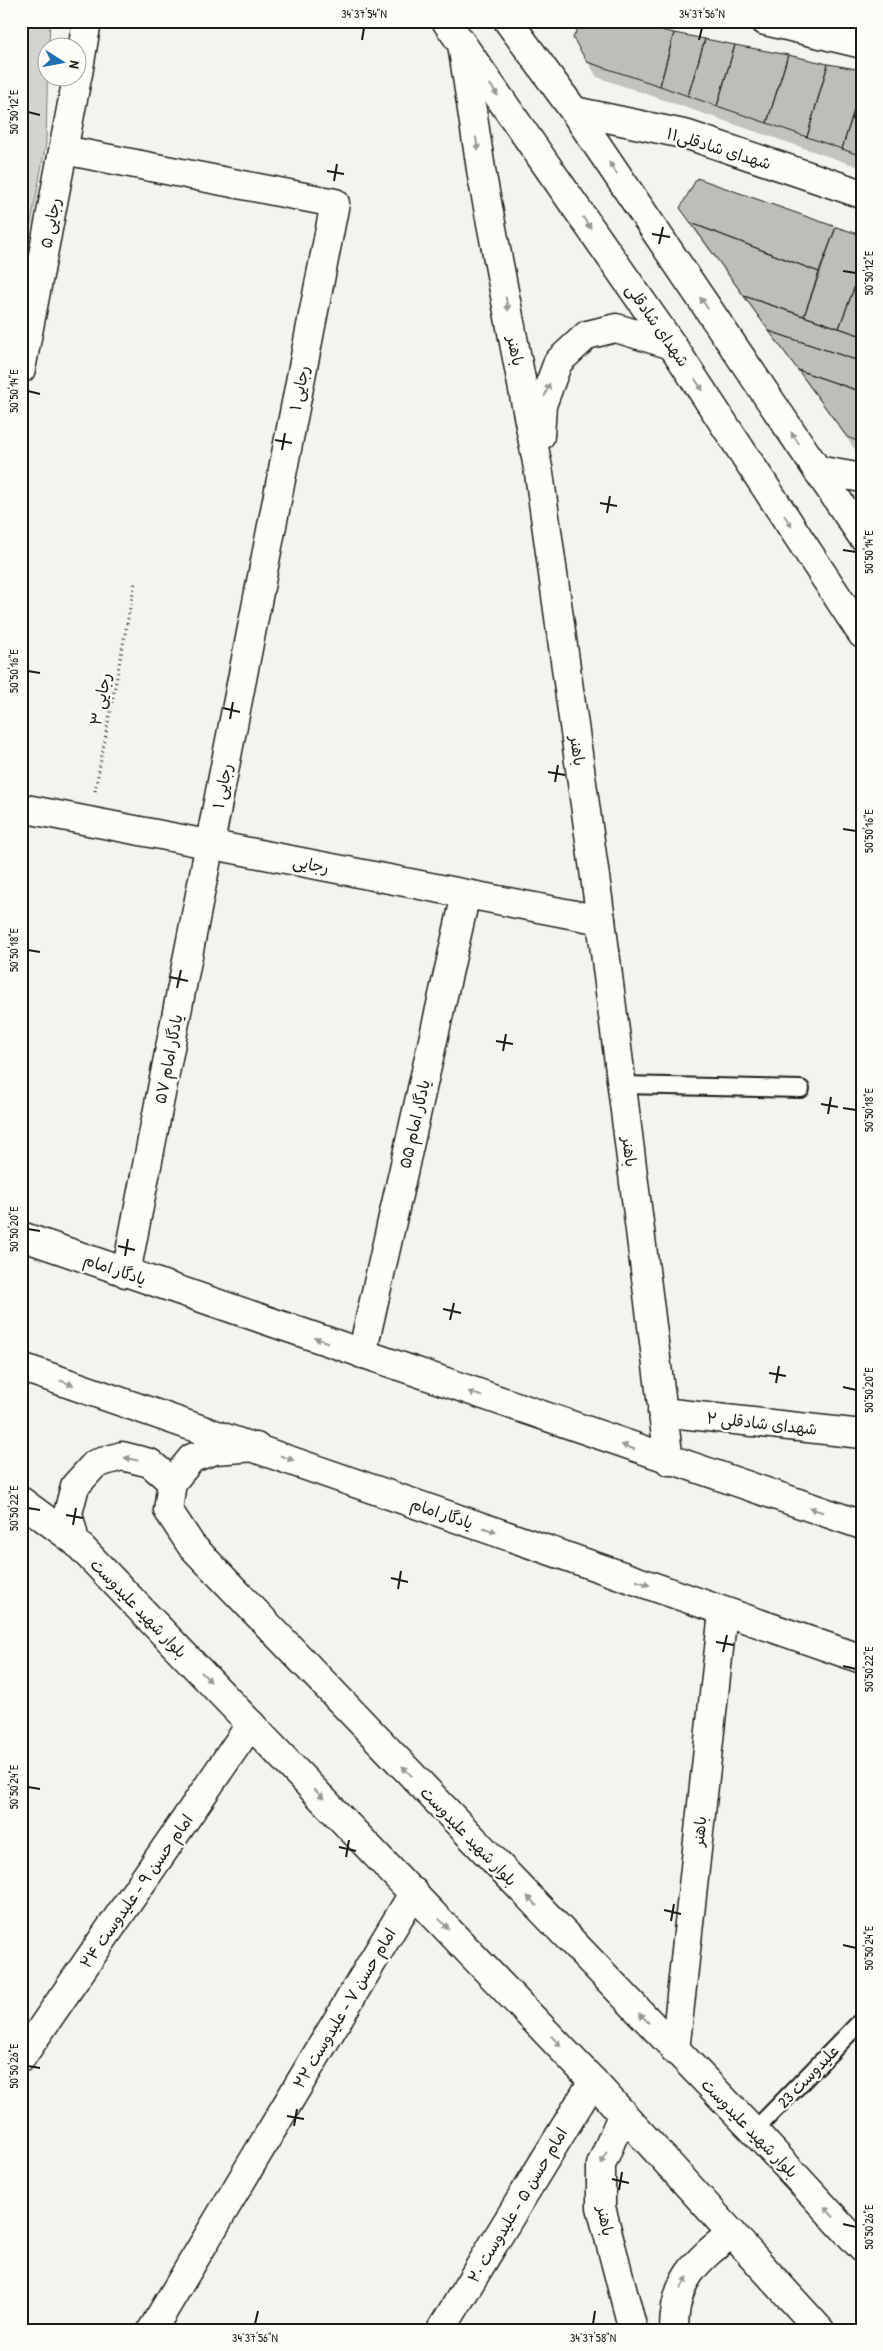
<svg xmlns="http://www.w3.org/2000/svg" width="883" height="2351" font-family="'Patrick Hand','Playpen Sans Arabic',sans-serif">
<rect width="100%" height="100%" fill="#f4f3ee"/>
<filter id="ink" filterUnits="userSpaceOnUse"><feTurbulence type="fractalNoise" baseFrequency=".02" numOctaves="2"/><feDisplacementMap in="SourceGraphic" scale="10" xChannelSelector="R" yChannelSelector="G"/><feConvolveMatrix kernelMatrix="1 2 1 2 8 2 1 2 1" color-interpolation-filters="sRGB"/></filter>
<g filter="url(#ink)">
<path fill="#d4d3cf" stroke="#787876" d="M21,21H50L49,47L48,48L46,143L21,277Z"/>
<path fill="#0003" d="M583,54L862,72V168L597,77Z
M698,179L862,237V454L857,452L695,231L682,208Z"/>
<path fill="#bebdba" stroke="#1c1c1c" d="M581,21H618L674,33L660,86L587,62L573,38Z
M674,33L705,39L688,96L660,86Z
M705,39L735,45L717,106L688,96Z
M735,45L788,55L767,123L717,106Z
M788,55L828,64L807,137L767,123Z
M828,64L862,70V85L842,149L807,137Z
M862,85V112L854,110Z
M854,110L862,112V156L842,149Z
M697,178L836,227L819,272L691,223L680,208Z
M691,223L819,272L804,316L744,296Z
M836,227L862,235V267L839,328L804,316Z
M862,267V336L839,328Z
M744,296L862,336V362L769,331Z
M769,331L862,362V392L798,370Z
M798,370L862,392V443L847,437Z"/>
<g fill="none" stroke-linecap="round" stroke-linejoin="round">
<g stroke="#1c1c1c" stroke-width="20">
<path id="service" d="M622,1085L801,1089
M754,2131L862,2020"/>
</g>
<g stroke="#1c1c1c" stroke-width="31">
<path id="minor" d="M765,21L862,44
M78,74L87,21
M574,111L688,135L862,194
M64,150L335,203L126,1273
M21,369L77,78
M817,470L862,478
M21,808L601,920
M362,1354L466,894
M662,1412L862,1434
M21,2058L251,1724
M152,2330L414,1892
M441,2330L593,2081"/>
</g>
<g stroke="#1c1c1c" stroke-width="31">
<path id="tertiary" d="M462,44L482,176L539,473L601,920L669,1461
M540,436L542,405L558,362L587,335L616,328L672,345
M675,2051L723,1612
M623,2113L601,2165V2207L633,2330
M674,2330C674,2280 695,2262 732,2233"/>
</g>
<g stroke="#1c1c1c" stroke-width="31">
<path id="secondary" d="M446,21L672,345L862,634
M508,21L574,111L862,536
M256,1447L215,1450L192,1458L172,1482L168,1510L191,1545L754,2131L862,2248
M21,1501L75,1541L593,2081L820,2330
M75,1541L68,1513L75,1486L95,1464L122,1456L150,1463L172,1482"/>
</g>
<g stroke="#1c1c1c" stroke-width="31">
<path id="primary" d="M21,1236L862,1525
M21,1367L862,1659"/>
</g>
<path stroke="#1c1c1c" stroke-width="3" stroke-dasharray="1 4" stroke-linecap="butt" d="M95,791L135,582"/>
<use href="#service" stroke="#fdfcf7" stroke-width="16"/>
<use href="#minor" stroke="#fdfcf7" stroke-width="28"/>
<use href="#tertiary" stroke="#fdfcf7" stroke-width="28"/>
<use href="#secondary" stroke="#fdfcf7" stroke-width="28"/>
<use href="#primary" stroke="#fdfcf7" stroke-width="28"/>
</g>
<defs><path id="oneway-solid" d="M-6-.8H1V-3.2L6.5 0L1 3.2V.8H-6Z" transform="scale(1.25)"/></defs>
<g fill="#989794">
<use href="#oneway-solid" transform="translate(494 90) rotate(55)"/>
<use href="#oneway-solid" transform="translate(477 144) rotate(81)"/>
<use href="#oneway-solid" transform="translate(613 168) rotate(-124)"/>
<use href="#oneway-solid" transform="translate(587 223) rotate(55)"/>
<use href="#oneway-solid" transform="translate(704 303) rotate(-124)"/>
<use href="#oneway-solid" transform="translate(507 304) rotate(79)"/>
<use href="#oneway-solid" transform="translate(699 385) rotate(57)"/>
<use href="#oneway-solid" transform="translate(547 390) rotate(-69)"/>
<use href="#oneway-solid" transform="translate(795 438) rotate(-124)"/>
<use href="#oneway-solid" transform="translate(788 521) rotate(57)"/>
<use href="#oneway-solid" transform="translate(321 1340) rotate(-161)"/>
<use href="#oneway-solid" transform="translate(67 1383) rotate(19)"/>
<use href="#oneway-solid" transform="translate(475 1394) rotate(-161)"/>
<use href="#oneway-solid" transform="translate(628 1447) rotate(-161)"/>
<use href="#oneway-solid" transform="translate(287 1458) rotate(19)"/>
<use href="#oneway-solid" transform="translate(131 1459) rotate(-167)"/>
<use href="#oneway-solid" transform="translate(816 1510) rotate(-161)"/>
<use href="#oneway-solid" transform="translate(490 1530) rotate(19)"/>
<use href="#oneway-solid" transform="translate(643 1583) rotate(19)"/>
<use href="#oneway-solid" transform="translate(206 1677) rotate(46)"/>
<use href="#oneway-solid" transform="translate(407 1771) rotate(-134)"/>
<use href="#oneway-solid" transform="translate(319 1794) rotate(46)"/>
<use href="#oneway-solid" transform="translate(532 1901) rotate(-134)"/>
<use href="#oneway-solid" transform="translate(444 1924) rotate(46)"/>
<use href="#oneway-solid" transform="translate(644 2018) rotate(-134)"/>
<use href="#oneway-solid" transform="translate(556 2041) rotate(46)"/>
<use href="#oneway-solid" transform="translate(604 2158) rotate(112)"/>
<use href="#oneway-solid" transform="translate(829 2212) rotate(-133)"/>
<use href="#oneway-solid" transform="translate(684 2283) rotate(-58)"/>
</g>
</g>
<path fill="none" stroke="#1c1c1c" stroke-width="2" d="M362,40L364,28M699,40L702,28M28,112L40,115M327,171L344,174M334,181L337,164M652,234L670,237M659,244L663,227M843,271L856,273M28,391L40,394M275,440L292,443M282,450L285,433M600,503L617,506M607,513L610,496M843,550L856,552M28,671L40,673M223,708L240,712M230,719L233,702M548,772L565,775M555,782L558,765M843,829L856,831M28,950L40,952M170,977L188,981M177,988L181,970M496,1041L513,1044M503,1051L506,1034M821,1104L838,1107M843,1108L856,1110M828,1114L831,1097M28,1229L40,1231M118,1246L135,1250M125,1256L128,1239M443,1309L461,1313M450,1320L454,1303M769,1373L786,1376M776,1383L779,1366M843,1387L856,1390M28,1508L40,1510M66,1515L83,1518M73,1525L76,1508M391,1578L408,1582M398,1589L401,1571M716,1642L734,1645M723,1652L727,1635M843,1666L856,1669M28,1787L40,1789M339,1847L356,1851M346,1857L349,1840M664,1910L681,1914M671,1921L674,1904M843,1945L856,1948M28,2066L40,2068M287,2116L304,2119M294,2126L297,2109M612,2179L629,2183M619,2190L622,2172M843,2224L856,2227M255,2324L258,2311M593,2324L595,2311"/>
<g text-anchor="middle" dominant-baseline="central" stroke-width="4.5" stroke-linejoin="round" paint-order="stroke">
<g font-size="16" fill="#1c1c1c" stroke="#fdfcf7">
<text transform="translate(719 148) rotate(17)">شهدای شادقلی۱۱</text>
<text transform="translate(50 223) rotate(-79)">رجایی ۵</text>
<text transform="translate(658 325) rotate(55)">شهدای شادقلی</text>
<text transform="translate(516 351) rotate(79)">باهنر</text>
<text transform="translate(299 388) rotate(-79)">رجایی ۱</text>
<text transform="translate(100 699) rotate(-79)">رجایی ۳</text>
<text transform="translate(578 751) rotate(82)">باهنر</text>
<text transform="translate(222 786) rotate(-79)">رجایی ۱</text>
<text transform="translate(311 864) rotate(11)">رجایی</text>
<text transform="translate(168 1059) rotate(-79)">یادگار امام ۵۷</text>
<text transform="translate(414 1124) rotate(-77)">یادگار امام ۵۵</text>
<text transform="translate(630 1152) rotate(83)">باهنر</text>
<text transform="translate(115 1269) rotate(19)">یادگار امام</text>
<text transform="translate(762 1423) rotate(6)">شهدای شادقلی ۲</text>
<text transform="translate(442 1513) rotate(19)">یادگار امام</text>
<text transform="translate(139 1608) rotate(46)">بلوار شهید علیدوست</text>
<text transform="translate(699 1831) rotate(-84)">باهنر</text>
<text transform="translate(469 1836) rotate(46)">بلوار شهید علیدوست</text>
<text transform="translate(136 1891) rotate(-55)">امام حسن ۹ - علیدوست ۲۴</text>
<text transform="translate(344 2008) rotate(-59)">امام حسن ۷ - علیدوست ۲۲</text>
<text transform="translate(808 2076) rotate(-46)">علیدوست 23</text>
<text transform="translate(750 2128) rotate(46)">بلوار شهید علیدوست</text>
<text transform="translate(517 2205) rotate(-59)">امام حسن ۵ - علیدوست ۲۰</text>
<text transform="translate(606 2221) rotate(79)">باهنر</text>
</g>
</g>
<rect width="883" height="2351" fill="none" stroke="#fdfcf7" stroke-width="55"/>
<g transform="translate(62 62) rotate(101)"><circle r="24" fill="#fdfcf7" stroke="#a3a29f"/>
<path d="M0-4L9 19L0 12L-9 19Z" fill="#1f6fb2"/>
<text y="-8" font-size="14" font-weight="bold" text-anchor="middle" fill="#1c1c1c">N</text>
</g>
<rect x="28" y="28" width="828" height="2296" fill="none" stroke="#1c1c1c" stroke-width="2"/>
<g font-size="12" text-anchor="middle" fill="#1c1c1c">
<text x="364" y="18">34°37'54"N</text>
<text x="702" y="18">34°37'56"N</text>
<text transform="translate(14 112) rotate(-90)" y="4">50°50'12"E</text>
<text transform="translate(869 273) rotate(-90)" y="4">50°50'12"E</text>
<text transform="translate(14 391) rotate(-90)" y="4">50°50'14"E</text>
<text transform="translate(869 552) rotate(-90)" y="4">50°50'14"E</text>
<text transform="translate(14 671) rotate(-90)" y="4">50°50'16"E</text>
<text transform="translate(869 831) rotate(-90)" y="4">50°50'16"E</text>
<text transform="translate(14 950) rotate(-90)" y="4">50°50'18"E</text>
<text transform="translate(869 1110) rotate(-90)" y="4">50°50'18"E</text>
<text transform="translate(14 1229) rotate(-90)" y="4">50°50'20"E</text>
<text transform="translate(869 1390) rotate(-90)" y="4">50°50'20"E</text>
<text transform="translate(14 1508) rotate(-90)" y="4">50°50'22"E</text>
<text transform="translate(869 1669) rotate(-90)" y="4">50°50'22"E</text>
<text transform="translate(14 1787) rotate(-90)" y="4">50°50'24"E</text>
<text transform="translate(869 1948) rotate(-90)" y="4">50°50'24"E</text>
<text transform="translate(14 2066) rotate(-90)" y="4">50°50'26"E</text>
<text transform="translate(869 2227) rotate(-90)" y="4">50°50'26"E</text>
<text x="255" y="2342">34°37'56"N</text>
<text x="593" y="2342">34°37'58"N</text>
</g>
</svg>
